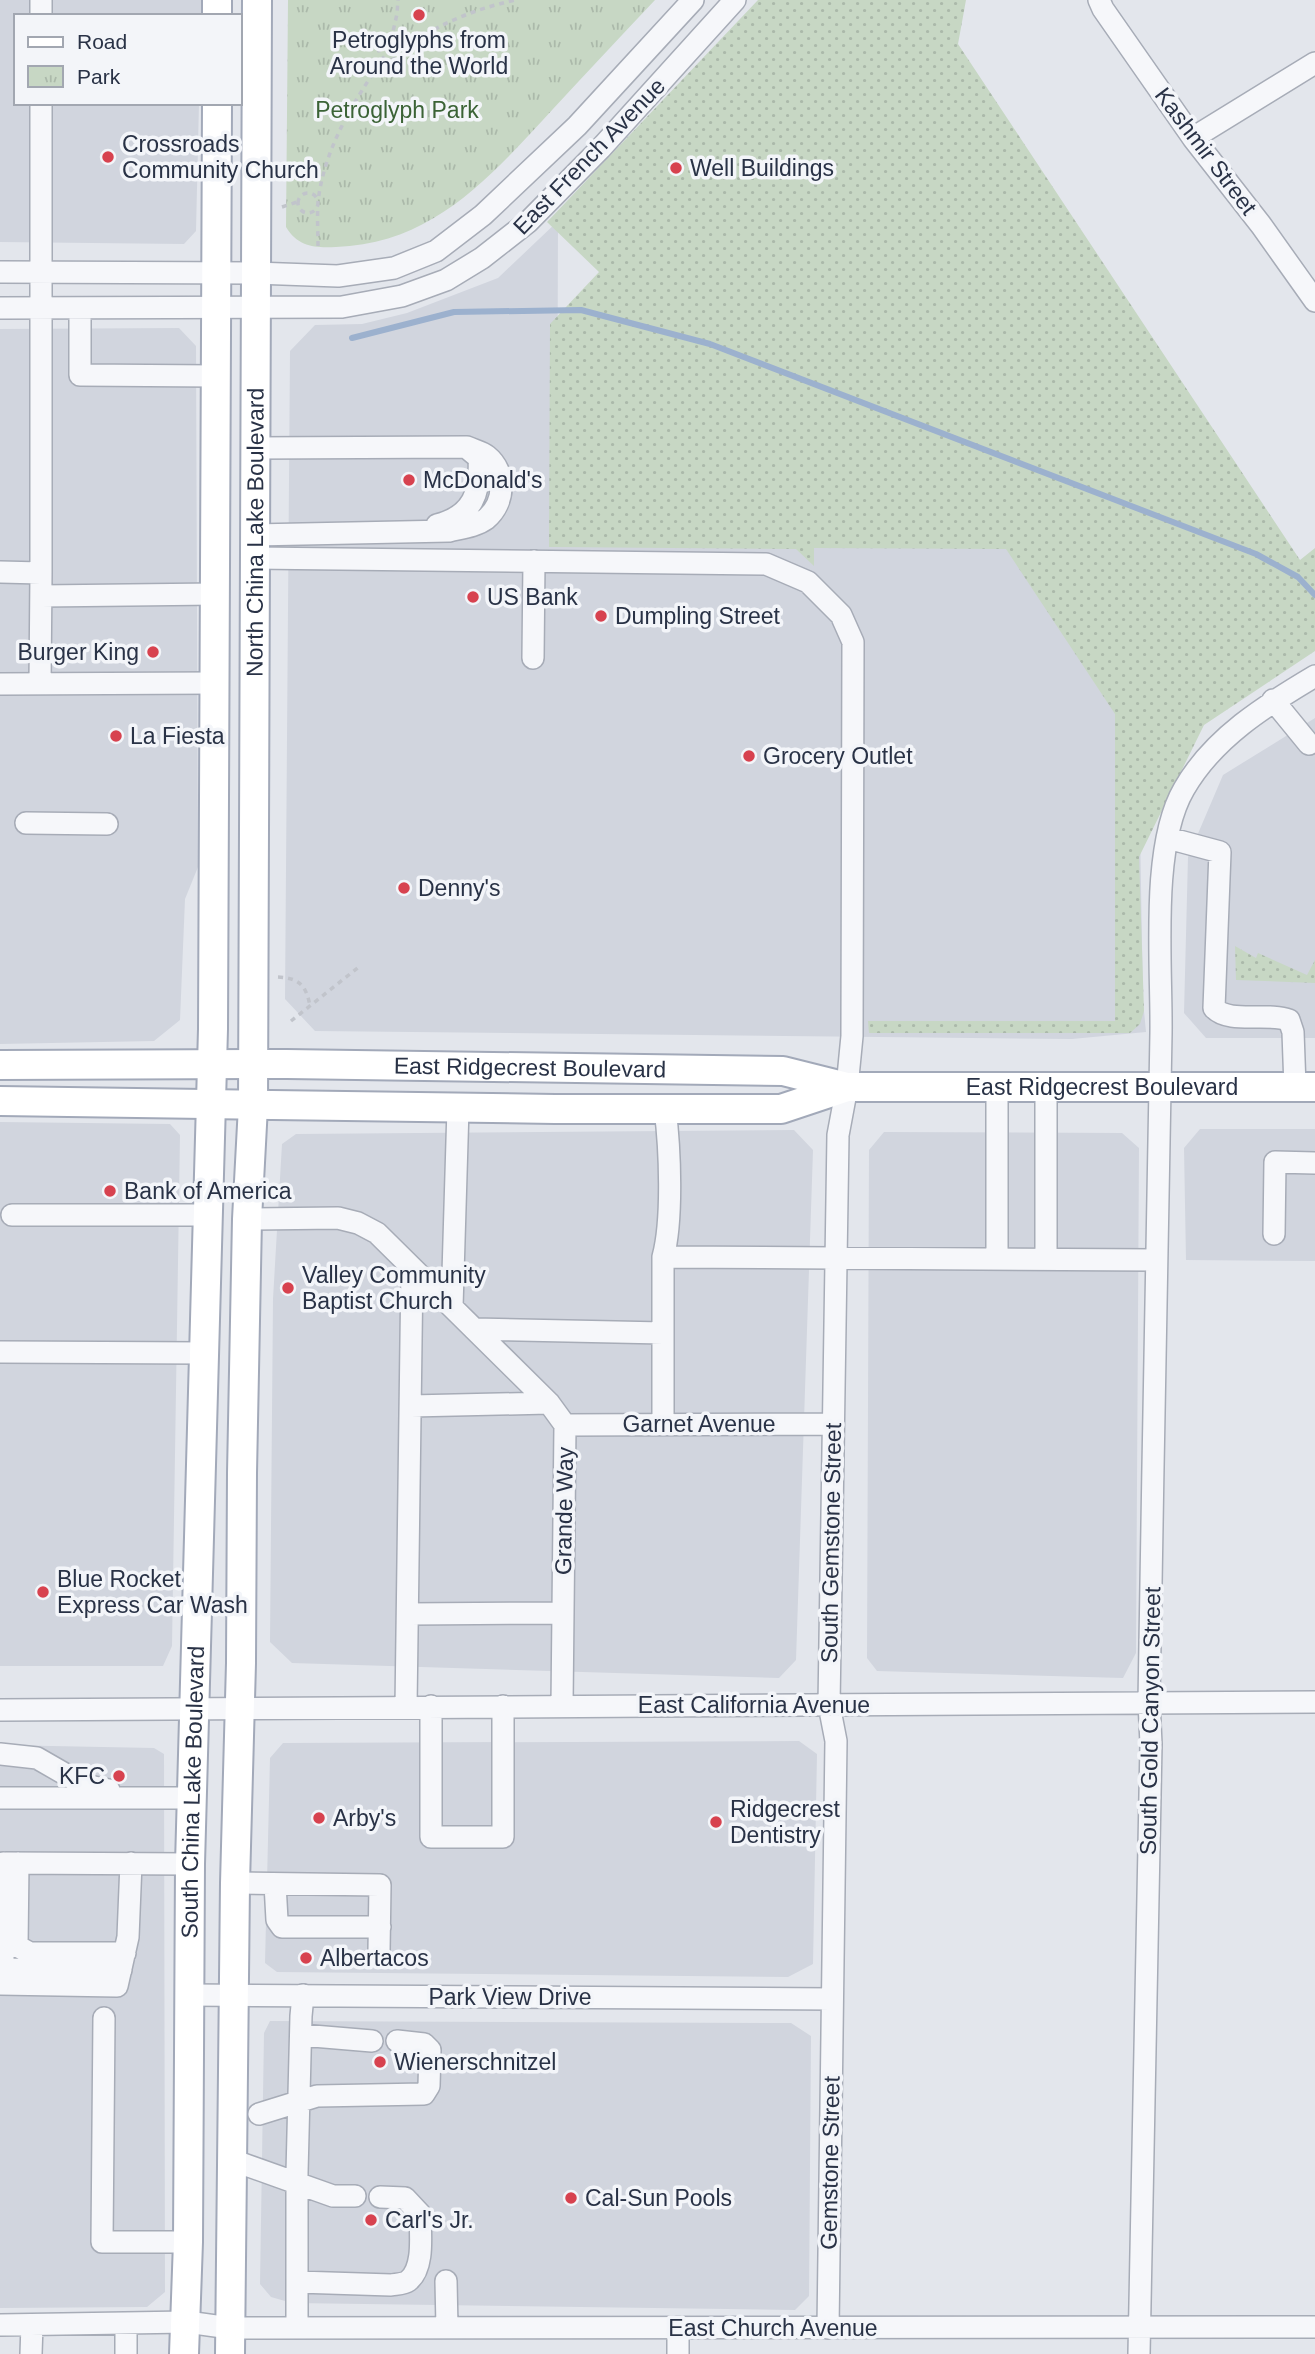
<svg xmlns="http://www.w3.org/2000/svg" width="1315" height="2354" font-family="Arial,sans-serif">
<defs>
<pattern id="grass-dots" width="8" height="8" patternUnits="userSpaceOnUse" patternTransform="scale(1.75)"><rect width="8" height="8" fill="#c7d7c4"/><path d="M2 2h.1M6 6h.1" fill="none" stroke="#abb9aa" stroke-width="1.8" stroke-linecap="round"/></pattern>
<pattern id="park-tufts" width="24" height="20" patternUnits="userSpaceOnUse" patternTransform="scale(1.75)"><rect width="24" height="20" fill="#c7d7c4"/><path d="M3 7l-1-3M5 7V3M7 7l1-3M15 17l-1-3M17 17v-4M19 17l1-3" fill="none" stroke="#abb9aa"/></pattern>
</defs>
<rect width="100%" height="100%" fill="#e3e6ec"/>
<path fill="#d1d5de" d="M0,0H201V16H16V103H199L196,231L184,244L0,242Z
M558,221L557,545L1028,546L1138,712L1143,1001L1146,1032L1072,1039L315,1031L285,999L290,351L315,325L362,324L407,313L498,278Z
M179,328L196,346L198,867L185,899L180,1020L154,1041L0,1044V329Z
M1315,718V1038H1206L1184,1013L1188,857L1223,775Z
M0,1122L170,1124L180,1135L172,1646L163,1666H0Z
M1200,1129H1315V1261L1186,1260L1184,1148Z
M794,1130L813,1150L796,1660L779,1678L292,1663L270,1642L273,1299L282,1144L296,1134Z
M884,1132L1122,1133L1139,1148L1136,1653L1123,1678L877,1671L867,1658L869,1150Z
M799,1741L817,1754L813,1964L788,1977L277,1972L265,1963L270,1758L283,1743Z
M0,1745L154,1748L164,1754L165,2292L147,2307L0,2308Z
M270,2021L791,2023L811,2036L809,2296L795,2310L292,2303L271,2297L260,2284L264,2033Z"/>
<path fill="url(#grass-dots)" d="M758,0H966L958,44L1300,560L1315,548V651L1204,725L1139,857L1144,1011L1140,1024L1130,1033H869L868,1021H1115V714L1006,549L814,548V566L796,549L549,547L550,324L599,272L547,222Z
M1235,946L1256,958L1258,953L1307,975L1315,960V983L1236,980Z"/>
<path fill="url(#park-tufts)" d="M288,0H655C621,36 587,72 553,109C492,175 434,244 336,247C315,248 298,247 286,227Z"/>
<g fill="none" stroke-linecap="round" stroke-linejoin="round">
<path stroke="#9cb1ce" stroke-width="6" d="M352,338L454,312L581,310L710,344L1256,554L1298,577L1315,595"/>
<g stroke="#a7acb7" stroke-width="24">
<path id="minor" d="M1099,0L1103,9L1193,138L1261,225L1315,301
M41,16V0
M1193,138L1315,63
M0,272L255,273L338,276L394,268L436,251L483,215L577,126L693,0
M0,308L342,307L402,296L446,280L482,258L528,222L601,148L735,0
M80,309V375L216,376
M437,525C473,516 481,492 479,458L467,448
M254,535L449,531C461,528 475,527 486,519C505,503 507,472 487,456C482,452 473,450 467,447L254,448
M254,558L766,564L808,582L841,615L853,642L852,1036L847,1087L838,1135L829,1705L836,1741L828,2328
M0,572L41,573L40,684
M41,573V103
M41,596L216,594
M533,658L534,561
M0,684L216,683
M1273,700L1309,744
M26,823L107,824
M1168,838L1220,852L1214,1008C1229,1024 1267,1012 1289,1020L1293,1032L1295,1087
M1046,1087V1258
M12,1215H209
M247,1219L338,1218L358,1223L377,1233L549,1403L565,1425L562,1705
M1274,1234L1275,1162L1315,1163
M663,1257L1156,1260
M997,1259V1087
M452,1307L458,1108
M474,1329L663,1333
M0,1352L204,1353
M411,1406L549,1403
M663,1424V1257C673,1220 670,1148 665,1109
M565,1425L832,1424
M409,1614L562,1613
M431,1706V1837H503V1706
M406,1707L412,1268
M0,1710L1315,1702
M0,1754L37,1758L84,1785L109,1790
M0,1798H192
M3,1863V1967L8,1969L121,1970
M6,1863L190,1864
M18,1863L17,1946L30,1953H125
M235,1883L380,1885L379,1951
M275,1884L277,1920L282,1927H380
M0,1984L117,1986L128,1937L131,1863
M189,1995L832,1999
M104,2018L102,2242H188
M301,2035L372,2041
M259,2114L317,2096L424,2094L429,2086L430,2050L424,2044L397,2041
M232,2160L333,2196H355
M446,2281L447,2327
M298,2282L391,2285C397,2284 404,2284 408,2281C425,2268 420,2233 420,2214L405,2198L380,2197
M0,2325L187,2322L230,2328L1315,2327
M297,2327V2173L301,2016L303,1995
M31,2354L32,2325
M126,2354V2323
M678,2354V2327
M1139,2354L1151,1744L1149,1702C1153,1479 1156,1256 1161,1033C1162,966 1150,847 1184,789C1213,738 1266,705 1315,676"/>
</g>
<g stroke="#a2a9b9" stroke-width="32">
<g id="major">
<path d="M217,16V0"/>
<path id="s1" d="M0,1065L287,1064L783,1071L847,1087H1315"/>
<path d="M0,1101L555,1109H781L847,1087"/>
<path id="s2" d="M184,2354L188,2242L190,1864L213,1029L217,103"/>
<path id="s3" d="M230,2354L235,1883L241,1663L242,1473L247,1219L253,1106L257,0"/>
</g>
</g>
<path stroke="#c1c4cb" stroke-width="3.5" stroke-dasharray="5 5" stroke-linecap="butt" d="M379 50a10 10 0 1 1 20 0a10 10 0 1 1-20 0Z
M391,40L397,14L398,0
M400,50C440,24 468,11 515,0
M298 203a10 10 0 1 1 20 0a10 10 0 1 1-20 0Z
M282,207L297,202
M318,246C318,232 317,217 318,202C324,149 353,102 383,59
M278,977C299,978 306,985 310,1006
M291,1021L360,966"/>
<use href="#minor" stroke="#f6f7fa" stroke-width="21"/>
<use href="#major" stroke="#fff" stroke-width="28"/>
</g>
<g fill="#d7424f" stroke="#f3f5f9" stroke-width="2.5">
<circle cx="419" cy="15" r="7"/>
<circle cx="108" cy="157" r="7"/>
<circle cx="676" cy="168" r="7"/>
<circle cx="409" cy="480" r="7"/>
<circle cx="473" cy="597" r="7"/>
<circle cx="601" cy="616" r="7"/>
<circle cx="153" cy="652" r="7"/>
<circle cx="116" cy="736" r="7"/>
<circle cx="749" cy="756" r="7"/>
<circle cx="404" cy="888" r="7"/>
<circle cx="110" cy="1191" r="7"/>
<circle cx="288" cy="1288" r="7"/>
<circle cx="43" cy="1592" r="7"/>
<circle cx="119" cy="1776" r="7"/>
<circle cx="319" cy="1818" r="7"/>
<circle cx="716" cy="1822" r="7"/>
<circle cx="306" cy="1958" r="7"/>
<circle cx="380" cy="2062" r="7"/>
<circle cx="571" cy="2198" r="7"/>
<circle cx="371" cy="2220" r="7"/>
</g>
<g text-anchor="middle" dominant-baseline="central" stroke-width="7" stroke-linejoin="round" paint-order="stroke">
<g font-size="23" fill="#293246" stroke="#f3f5f9" text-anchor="start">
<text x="419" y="40" text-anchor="middle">Petroglyphs from<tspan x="419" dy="26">Around the World</tspan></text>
<text x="122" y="144">Crossroads<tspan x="122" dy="26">Community Church</tspan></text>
<text x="690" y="168">Well Buildings</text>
<text x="423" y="480">McDonald's</text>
<text x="487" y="597">US Bank</text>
<text x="615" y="616">Dumpling Street</text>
<text x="139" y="652" text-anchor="end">Burger King</text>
<text x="130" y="736">La Fiesta</text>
<text x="763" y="756">Grocery Outlet</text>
<text x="418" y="888">Denny's</text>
<text x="124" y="1191">Bank of America</text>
<text x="302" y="1275">Valley Community<tspan x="302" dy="26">Baptist Church</tspan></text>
<text x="57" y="1579">Blue Rocket<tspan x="57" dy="26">Express Car Wash</tspan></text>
<text x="105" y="1776" text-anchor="end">KFC</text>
<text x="730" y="1809">Ridgecrest<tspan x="730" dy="26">Dentistry</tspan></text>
<text x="333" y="1818">Arby's</text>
<text x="320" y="1958">Albertacos</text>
<text x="394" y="2062">Wienerschnitzel</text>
<text x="585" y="2198">Cal-Sun Pools</text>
<text x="385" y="2220">Carl's Jr.</text>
</g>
<g font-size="23" fill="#3b6336" stroke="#f3f5f9">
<text x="397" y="110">Petroglyph Park</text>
</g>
<g font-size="23" fill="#293246" stroke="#f3f5f9">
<text transform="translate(1206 151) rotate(53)">Kashmir Street</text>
<text transform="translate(589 156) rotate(-46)">East French Avenue</text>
<text stroke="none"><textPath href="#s3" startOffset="1822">North China Lake Boulevard</textPath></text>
<text stroke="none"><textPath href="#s1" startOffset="530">East Ridgecrest Boulevard</textPath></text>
<text stroke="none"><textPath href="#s1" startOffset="1104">East Ridgecrest Boulevard</textPath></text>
<text x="699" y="1424">Garnet Avenue</text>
<text transform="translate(564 1511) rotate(-89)">Grande Way</text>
<text transform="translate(831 1543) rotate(-89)">South Gemstone Street</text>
<text x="754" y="1705">East California Avenue</text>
<text transform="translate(1150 1721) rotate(-89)">South Gold Canyon Street</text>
<text stroke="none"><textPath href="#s2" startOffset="562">South China Lake Boulevard</textPath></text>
<text x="510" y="1997">Park View Drive</text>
<text transform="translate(830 2163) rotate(-89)">Gemstone Street</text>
<text x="773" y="2328">East Church Avenue</text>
</g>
</g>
<rect x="14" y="14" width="228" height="91" fill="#f3f5f9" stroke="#a2a7b1" stroke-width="2"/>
<rect x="28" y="37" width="35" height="10" fill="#ffffff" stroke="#a2a7b1" stroke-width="2"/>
<text x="77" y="49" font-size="21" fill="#293246">Road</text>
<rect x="28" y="66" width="35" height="21" fill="url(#park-tufts)" stroke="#a2a7b1" stroke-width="2"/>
<text x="77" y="84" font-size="21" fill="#293246">Park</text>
</svg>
